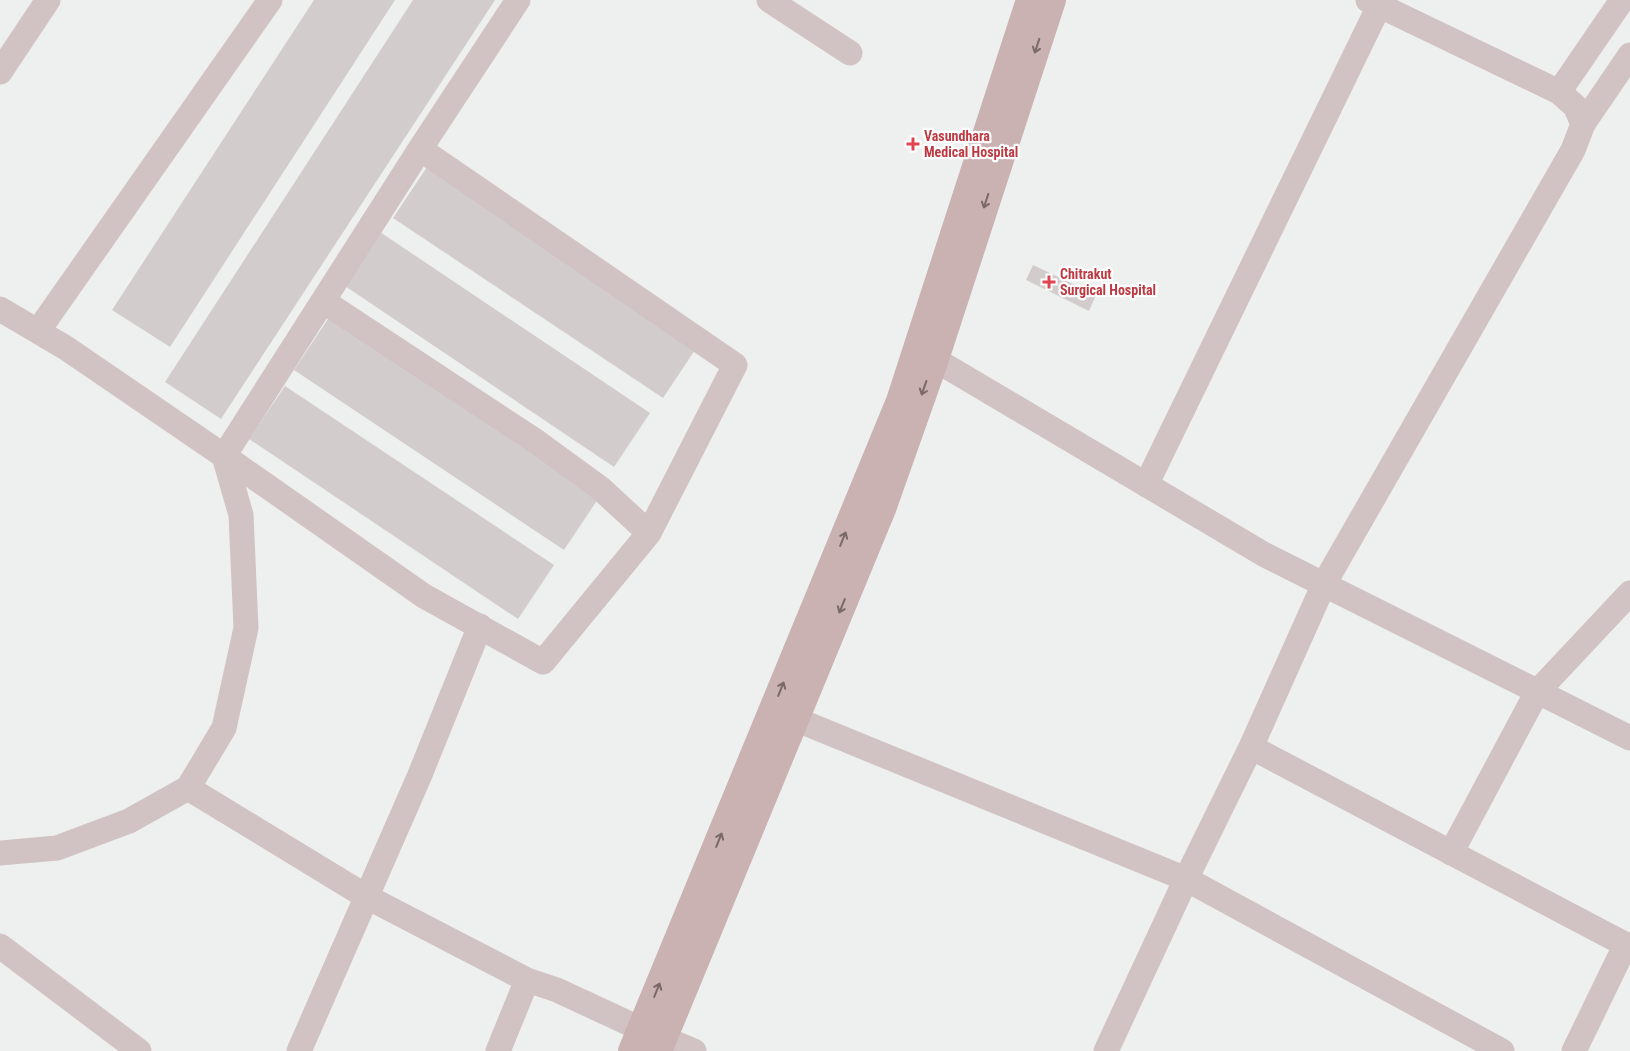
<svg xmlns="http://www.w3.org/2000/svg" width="1630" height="1051" font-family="'Roboto Condensed',sans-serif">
<rect width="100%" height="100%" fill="#eef0ef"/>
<path fill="#d2cdcc" d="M314,0H395L170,347L112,310Z
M413,0H495L221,419L165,382Z
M429,164L699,344L663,398L393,218Z
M380,232L650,413L614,467L345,286Z
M1033,265L1096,295L1089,311L1026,280Z
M330,316L600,496L564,550L294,370Z
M285,386L554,565L518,619L249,439Z"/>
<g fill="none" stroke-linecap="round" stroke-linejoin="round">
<path stroke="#d1c3c3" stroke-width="25" d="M769,0L850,53
M1368,0L1559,92L1622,0
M0,72L48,0
M1583,124L1630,55
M420,149L735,365L649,533
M323,301L537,442L600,488L649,533L543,662L424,596L224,456L420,149L518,0
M0,309L66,348L224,456L241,515L246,628L224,728L188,788L129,821L57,848L0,853
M38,331L270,0
M934,359L1265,555L1630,738
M1146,485L1379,6
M795,719L1186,879L1502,1051
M1251,747L1630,947
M188,788L367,897L527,980L557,990L641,1029
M1451,853L1537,692L1630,593
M0,946L139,1051
M663,1038L694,1051
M299,1051L419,777L480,626
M498,1051L527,980
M1106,1051L1186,879L1251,747L1324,584L1573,150L1583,124L1575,106L1559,92
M1574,1051L1626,944"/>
<path stroke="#c9b2b1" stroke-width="28" d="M632,1051L900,401L1030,0
M658,1051L882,509L934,362L1052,0"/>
</g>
<defs><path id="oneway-shaft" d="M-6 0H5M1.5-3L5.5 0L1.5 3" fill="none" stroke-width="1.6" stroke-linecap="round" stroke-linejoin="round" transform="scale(1.25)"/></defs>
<g stroke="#7b6868">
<use href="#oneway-shaft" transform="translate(1037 46) rotate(108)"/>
<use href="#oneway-shaft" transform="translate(986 201) rotate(108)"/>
<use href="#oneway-shaft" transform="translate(924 388) rotate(109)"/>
<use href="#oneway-shaft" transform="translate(843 539) rotate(-68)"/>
<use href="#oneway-shaft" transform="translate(842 606) rotate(112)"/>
<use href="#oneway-shaft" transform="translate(781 689) rotate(-68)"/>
<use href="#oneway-shaft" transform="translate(719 840) rotate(-68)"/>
<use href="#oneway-shaft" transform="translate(657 990) rotate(-68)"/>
</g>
<g fill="#e0444e" stroke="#fff" stroke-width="2">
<path d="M910.5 136.5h5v5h5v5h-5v5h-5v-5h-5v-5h5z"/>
<path d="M1046.5 274.5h5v5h5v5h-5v5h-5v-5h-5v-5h5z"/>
</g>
<g text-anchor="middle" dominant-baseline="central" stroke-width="4.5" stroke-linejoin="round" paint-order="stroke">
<g font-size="14" font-weight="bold" fill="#be3a42" stroke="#fff" text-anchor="start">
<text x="924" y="136">Vasundhara<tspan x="924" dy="16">Medical Hospital</tspan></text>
<text x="1060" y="274">Chitrakut<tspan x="1060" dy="16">Surgical Hospital</tspan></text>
</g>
</g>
</svg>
